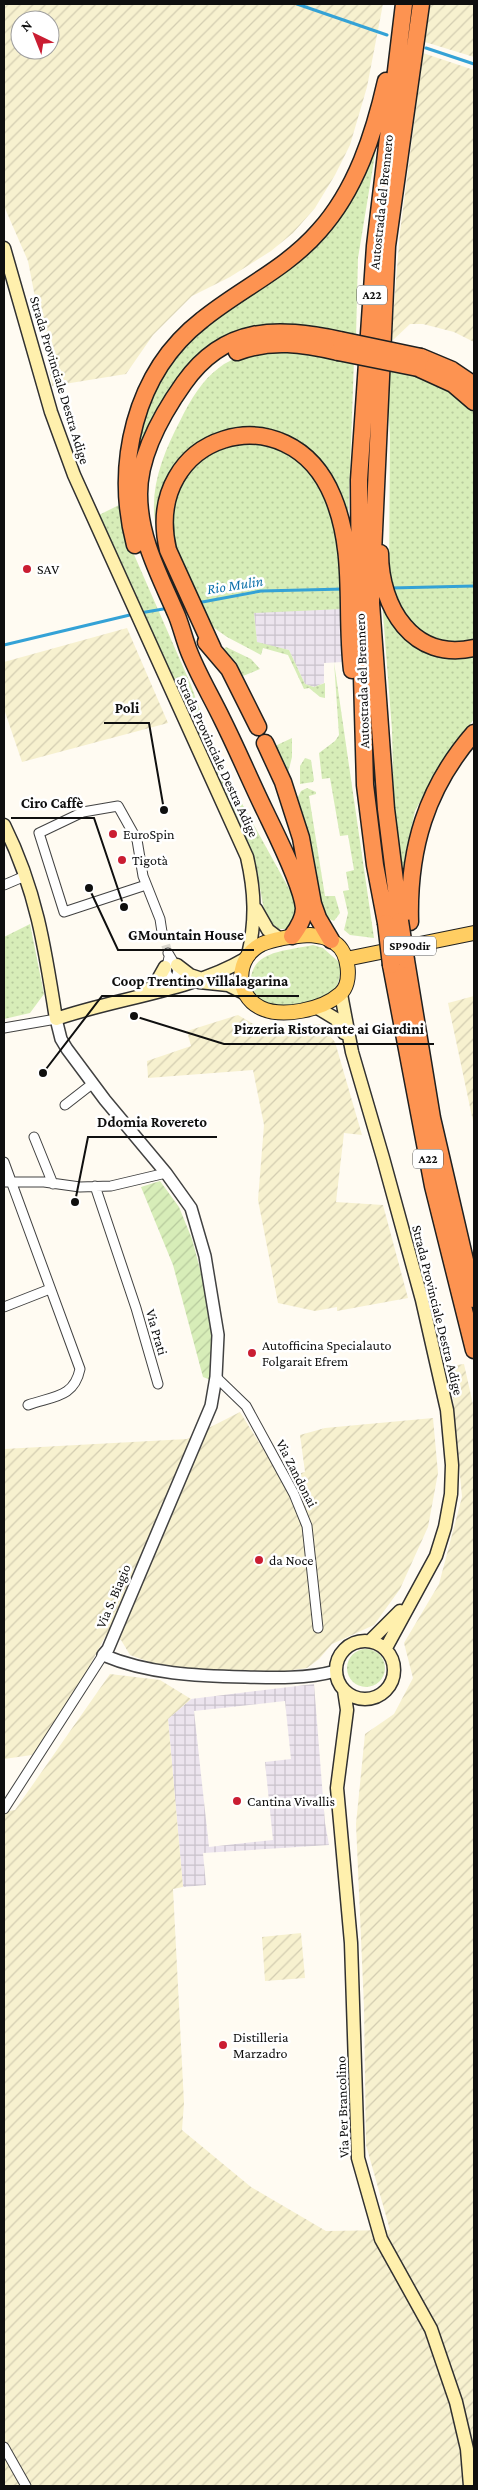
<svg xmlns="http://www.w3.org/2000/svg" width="478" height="2490" font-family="'Crimson Pro',serif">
<defs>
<pattern id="industrial-grid" width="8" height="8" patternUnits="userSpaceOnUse" patternTransform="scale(1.25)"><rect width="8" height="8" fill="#ece4ee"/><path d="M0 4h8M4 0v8" fill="none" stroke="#c9c2cb"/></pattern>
<pattern id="farmland-furrows" width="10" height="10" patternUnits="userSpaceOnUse" patternTransform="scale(1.25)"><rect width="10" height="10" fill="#f7f1cf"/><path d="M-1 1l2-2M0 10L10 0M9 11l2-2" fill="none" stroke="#d3cdb1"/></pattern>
<pattern id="grass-dots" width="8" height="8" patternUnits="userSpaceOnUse" patternTransform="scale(1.25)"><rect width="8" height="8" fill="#d7edb8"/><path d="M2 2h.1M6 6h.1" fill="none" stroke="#b7ca9d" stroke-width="1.8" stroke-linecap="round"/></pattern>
<pattern id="garden-furrows" width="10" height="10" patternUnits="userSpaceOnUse" patternTransform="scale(1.25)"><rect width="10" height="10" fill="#d7edb8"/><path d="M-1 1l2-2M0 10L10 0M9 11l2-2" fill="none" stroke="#b7ca9d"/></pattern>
</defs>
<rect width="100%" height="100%" fill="#fffbf2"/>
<path fill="url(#industrial-grid)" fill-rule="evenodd" d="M320,609H342L343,662L324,663V683L314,687L305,684L289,650L257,643L254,612Z
M314,1684L325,1823L329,1845L203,1853L206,1885L183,1887L168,1719L191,1699ZM285,1701L291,1759L265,1762L273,1840L209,1847L194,1711Z"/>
<path fill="url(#farmland-furrows)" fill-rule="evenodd" d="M4,4H383L367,87L350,145L335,175L315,208L293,233L271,251L230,277L192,296L153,335L126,374L52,386L28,261L4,206ZM20,20H50V50H20Z
M430,4H474V57L425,42Z
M423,53L474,70V342L454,332L423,324H410L391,342L400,232Z
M127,628L168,723L22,762L4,709V662Z
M474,996V1126L448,1003Z
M238,1015L255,1025L282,1027L320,1024L335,1042L362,1135L344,1133L336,1202L383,1205L408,1298L337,1311V1307L315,1311L278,1303L258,1200L264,1125L253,1070L148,1078L147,1061L191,1046L187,1031Z
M464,1364L474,1409V2486H4V1812L15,1810L110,1674L160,1680L191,1699L168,1719L183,1887L173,1889L184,2103L182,2130L251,2187L326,2231L390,2230L366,2145L364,2007L356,1824L365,1734L394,1714L413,1678L404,1643L439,1584L462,1497L450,1366Z
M240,1412L281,1478L305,1472L300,1435L325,1428L433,1418L438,1473L428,1527L400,1589L374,1625L332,1644L319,1659L307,1668L258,1675L204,1674L158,1665L130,1655L121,1640L106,1635L68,1707L32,1755L4,1759V1449L187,1439Z
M301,1933L305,1978L265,1981L262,1937Z"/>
<path fill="url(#grass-dots)" d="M379,130L358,258L356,336L261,327L176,384L130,492L147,398L189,336L292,263Z
M270,348L354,360L348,524L337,493L263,432L184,459L163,550C143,504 159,461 181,419C191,399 202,380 220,367C235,356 253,353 270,348Z
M398,368L430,378L474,409V643L457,645L429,640L398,610L389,575L390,436L386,373Z
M242,441L273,445L306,466L324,492L340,540L342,609L254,613L257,642L289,650L305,684L314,687L325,683V698L320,697L309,688L304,689L288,655L263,648L261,655L227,637L210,625L172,542L170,532L177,487L204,456Z
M123,503L132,550L191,685L202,716L240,800L298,905L299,914L288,929H277L269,925C263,910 262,897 259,883C254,863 248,844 241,826L97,516Z
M382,601L389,619L407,639L474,654V719L444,758L415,811L405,856L402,883L394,817L392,730Z
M226,647L251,659L260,669L243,676L236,662L224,649Z
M334,662L374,938L350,935L344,930L348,913L343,891L349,890L346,872L354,870L348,835L340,836L330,778L322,779L319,753L335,741L339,735Z
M292,738V757L288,773L275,746Z
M305,758L311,760L314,780L313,782L300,784V766Z
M307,788L316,792V794L309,796L325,896H335L340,913L334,921L324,917L298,797L301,791Z
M30,924L44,994L30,1013L4,1019V937Z
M313,945L323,948L340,963C341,974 340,986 330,994C319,1003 278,1010 266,1004C260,1002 255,996 251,991C246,950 282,952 313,945Z
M347 1668a19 19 0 1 1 38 0a19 19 0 1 1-38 0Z"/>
<path fill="url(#garden-furrows)" d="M160,1181L179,1207L192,1239L204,1284L213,1345L211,1380L203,1377L173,1265L141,1187Z"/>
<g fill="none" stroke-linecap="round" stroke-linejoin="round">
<path stroke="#34a2d6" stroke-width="3" d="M297,4L387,35
M426,48L474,64
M391,588L474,586
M197,603L261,591L345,589
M140,613L169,608
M4,645L134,614"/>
<path stroke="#dbd8d0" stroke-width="9" stroke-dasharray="9 4.5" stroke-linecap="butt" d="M162,932L168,953"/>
<g stroke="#424242" stroke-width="11">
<path id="minor" d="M4,885L25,876
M146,885L64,912L39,833L83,812L118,806L137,840L143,876L160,919L162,932
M168,953L178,970L174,986L166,972L169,957
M4,1028L56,1019
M65,1105L92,1084
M34,1137L53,1184
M4,1162L80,1369C74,1398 53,1396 28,1405
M4,1182H44L80,1187L111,1186L166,1173
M95,1186L136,1308L158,1384
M4,1307L50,1289
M216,1377L246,1406L294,1494L307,1526L318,1628
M4,1809L103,1655
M4,2447L26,2486"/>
</g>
<g stroke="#424242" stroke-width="14">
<path id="tertiary" d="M56,1019L61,1039L67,1049L105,1100L166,1173L191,1208L205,1256L218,1335L216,1377L211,1406L108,1649L103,1655C148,1674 197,1676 245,1677C276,1678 306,1679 336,1671"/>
</g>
<g stroke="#313131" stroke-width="15">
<path id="secondary" d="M4,248L51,412L74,475L247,857C255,892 256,921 248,955
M4,825C36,889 45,948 56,1019C116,998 191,991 245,959
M256,909L268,930L280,939
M177,965L190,975L202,979
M199,982L228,985L246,994
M146,992L156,983L165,967
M341,994L352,1052L383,1158L422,1300L447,1410L452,1465L451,1494L445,1527L436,1556L386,1648
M316,1007L336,1019L344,1033
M371,1640L400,1611
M336 1670a29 29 0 1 1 58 0a29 29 0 1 1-58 0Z
M344,1690L347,1710L337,1788L351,1943L358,2158L381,2239L431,2329L456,2402L467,2449L470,2486"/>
</g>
<g stroke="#202020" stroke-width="16">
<path id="primary" d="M310,935C319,936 328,937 335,943C349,952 353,983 340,994C322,1010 282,1018 261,1008C234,995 235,957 262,944C276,938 294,936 310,935Z
M346,959L474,933"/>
</g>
<g stroke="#202020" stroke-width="19">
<path id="motorway" d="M237,352C272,339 303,344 338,352
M421,357L452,370L474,385
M418,368L453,384L474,402
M135,545C114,465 134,373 202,320C240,289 286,269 319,231C356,190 374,134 386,81
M380,553C380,607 413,662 474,648
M206,642L229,669L258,727
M213,649L168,550C141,434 289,389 333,497C356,553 345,611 352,670
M265,743L283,782L301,838L313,904L318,918L331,940
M400,921L386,809L371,603L372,575L387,246L421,4
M410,922C408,849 426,788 474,733
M386,923L375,865L365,785L360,604L359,480L375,246L404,4
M292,936C298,928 304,919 304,908C302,885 276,834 265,811C250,780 237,749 222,719C211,696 197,673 188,649C184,638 181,626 177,616C160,576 139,539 139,494C139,456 162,414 184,383C225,325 277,327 340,340
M406,960L432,1118L474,1299
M391,965L433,1186L474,1350"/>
</g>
<use href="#minor" stroke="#fff" stroke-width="9"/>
<use href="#tertiary" stroke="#fff" stroke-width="11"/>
<use href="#secondary" stroke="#fff0ad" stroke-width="12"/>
<use href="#primary" stroke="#ffcd62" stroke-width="14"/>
<use href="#motorway" stroke="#fd9351" stroke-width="16"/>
<g stroke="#202020" stroke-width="19" stroke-linecap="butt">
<path id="motorway-bridge" d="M340,340L421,357
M338,352L418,368
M400,921L406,960
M386,923L391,965"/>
</g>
<use href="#motorway-bridge" stroke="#fd9351" stroke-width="16"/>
</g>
<g fill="#ca1d32" stroke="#fff" stroke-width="2">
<circle cx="27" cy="569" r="5"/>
<circle cx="113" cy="834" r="5"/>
<circle cx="122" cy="860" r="5"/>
<circle cx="252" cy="1353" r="5"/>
<circle cx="259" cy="1560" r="5"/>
<circle cx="237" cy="1801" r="5"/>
<circle cx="223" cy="2045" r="5"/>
</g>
<g text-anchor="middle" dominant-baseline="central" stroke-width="5" stroke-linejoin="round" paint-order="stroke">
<g fill="#fff" stroke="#575757" stroke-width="1">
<rect x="357" y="285.5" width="30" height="19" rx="4"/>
<rect x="384" y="936.5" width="52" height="19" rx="4"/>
<rect x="413" y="1149.5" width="30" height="19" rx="4"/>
</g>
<g font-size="12" font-weight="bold" fill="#0f0f0f">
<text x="372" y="295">A22</text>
<text x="410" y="946">SP90dir</text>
<text x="428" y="1159">A22</text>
</g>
<g font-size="14" fill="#0f0f0f" stroke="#fff">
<text transform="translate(381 202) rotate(-84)">Autostrada del Brennero</text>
<text transform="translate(60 380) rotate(73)">Strada Provinciale Destra Adige</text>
<text transform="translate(362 681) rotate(-92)">Autostrada del Brennero</text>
<text transform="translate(218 757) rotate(65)">Strada Provinciale Destra Adige</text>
<text transform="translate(438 1310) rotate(76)">Strada Provinciale Destra Adige</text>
<text transform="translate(157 1332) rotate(74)">Via Prati</text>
<text transform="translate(297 1473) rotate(63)">Via Zandonai</text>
<text transform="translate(113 1596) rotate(-67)">Via S. Biagio</text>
<text transform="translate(342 2107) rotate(-92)">Via Per Brancolino</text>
</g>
<g font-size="14" fill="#0f0f0f" stroke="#fff" text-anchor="start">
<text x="37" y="569">SAV</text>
<text x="123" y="834">EuroSpin</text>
<text x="132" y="860">Tigotà</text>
<text x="262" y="1345">Autofficina Specialauto<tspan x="262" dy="16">Folgarait Efrem</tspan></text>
<text x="269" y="1560">da Noce</text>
<text x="247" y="1801">Cantina Vivallis</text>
<text x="233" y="2037">Distilleria<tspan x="233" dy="16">Marzadro</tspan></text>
</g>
<g font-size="15" font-style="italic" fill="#0f72ab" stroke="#fff">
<text transform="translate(235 585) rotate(-9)">Rio Mulin</text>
</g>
</g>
<path fill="none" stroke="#0f0f0f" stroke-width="2" d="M164 810L149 723H104M124 907L94 818H11M89 888L118 950H254M43 1073L102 996H299M134 1016L224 1044H434M75 1202L88 1137H217"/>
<g fill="#0f0f0f" stroke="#fff" stroke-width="2">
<circle cx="164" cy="810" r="5"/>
<circle cx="124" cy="907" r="5"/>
<circle cx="89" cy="888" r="5"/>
<circle cx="43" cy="1073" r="5"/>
<circle cx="134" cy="1016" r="5"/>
<circle cx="75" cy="1202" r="5"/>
</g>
<g font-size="15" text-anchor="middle" font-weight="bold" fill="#0f0f0f" stroke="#fff" stroke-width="5" stroke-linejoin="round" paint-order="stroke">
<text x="127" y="713">Poli</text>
<text x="52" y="808">Ciro Caffè</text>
<text x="186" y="940">GMountain House</text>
<text x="200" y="986">Coop Trentino Villalagarina</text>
<text x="329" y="1034">Pizzeria Ristorante ai Giardini</text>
<text x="152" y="1127">Ddomia Rovereto</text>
</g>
<rect width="478" height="2490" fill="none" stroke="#0f0f0f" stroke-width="10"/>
<g transform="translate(35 35) rotate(317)"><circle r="24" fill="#ffffff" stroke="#9f9f9f"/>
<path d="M0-4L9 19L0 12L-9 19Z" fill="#ca1d32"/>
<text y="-8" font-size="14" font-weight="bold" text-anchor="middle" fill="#0f0f0f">N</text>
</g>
</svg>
